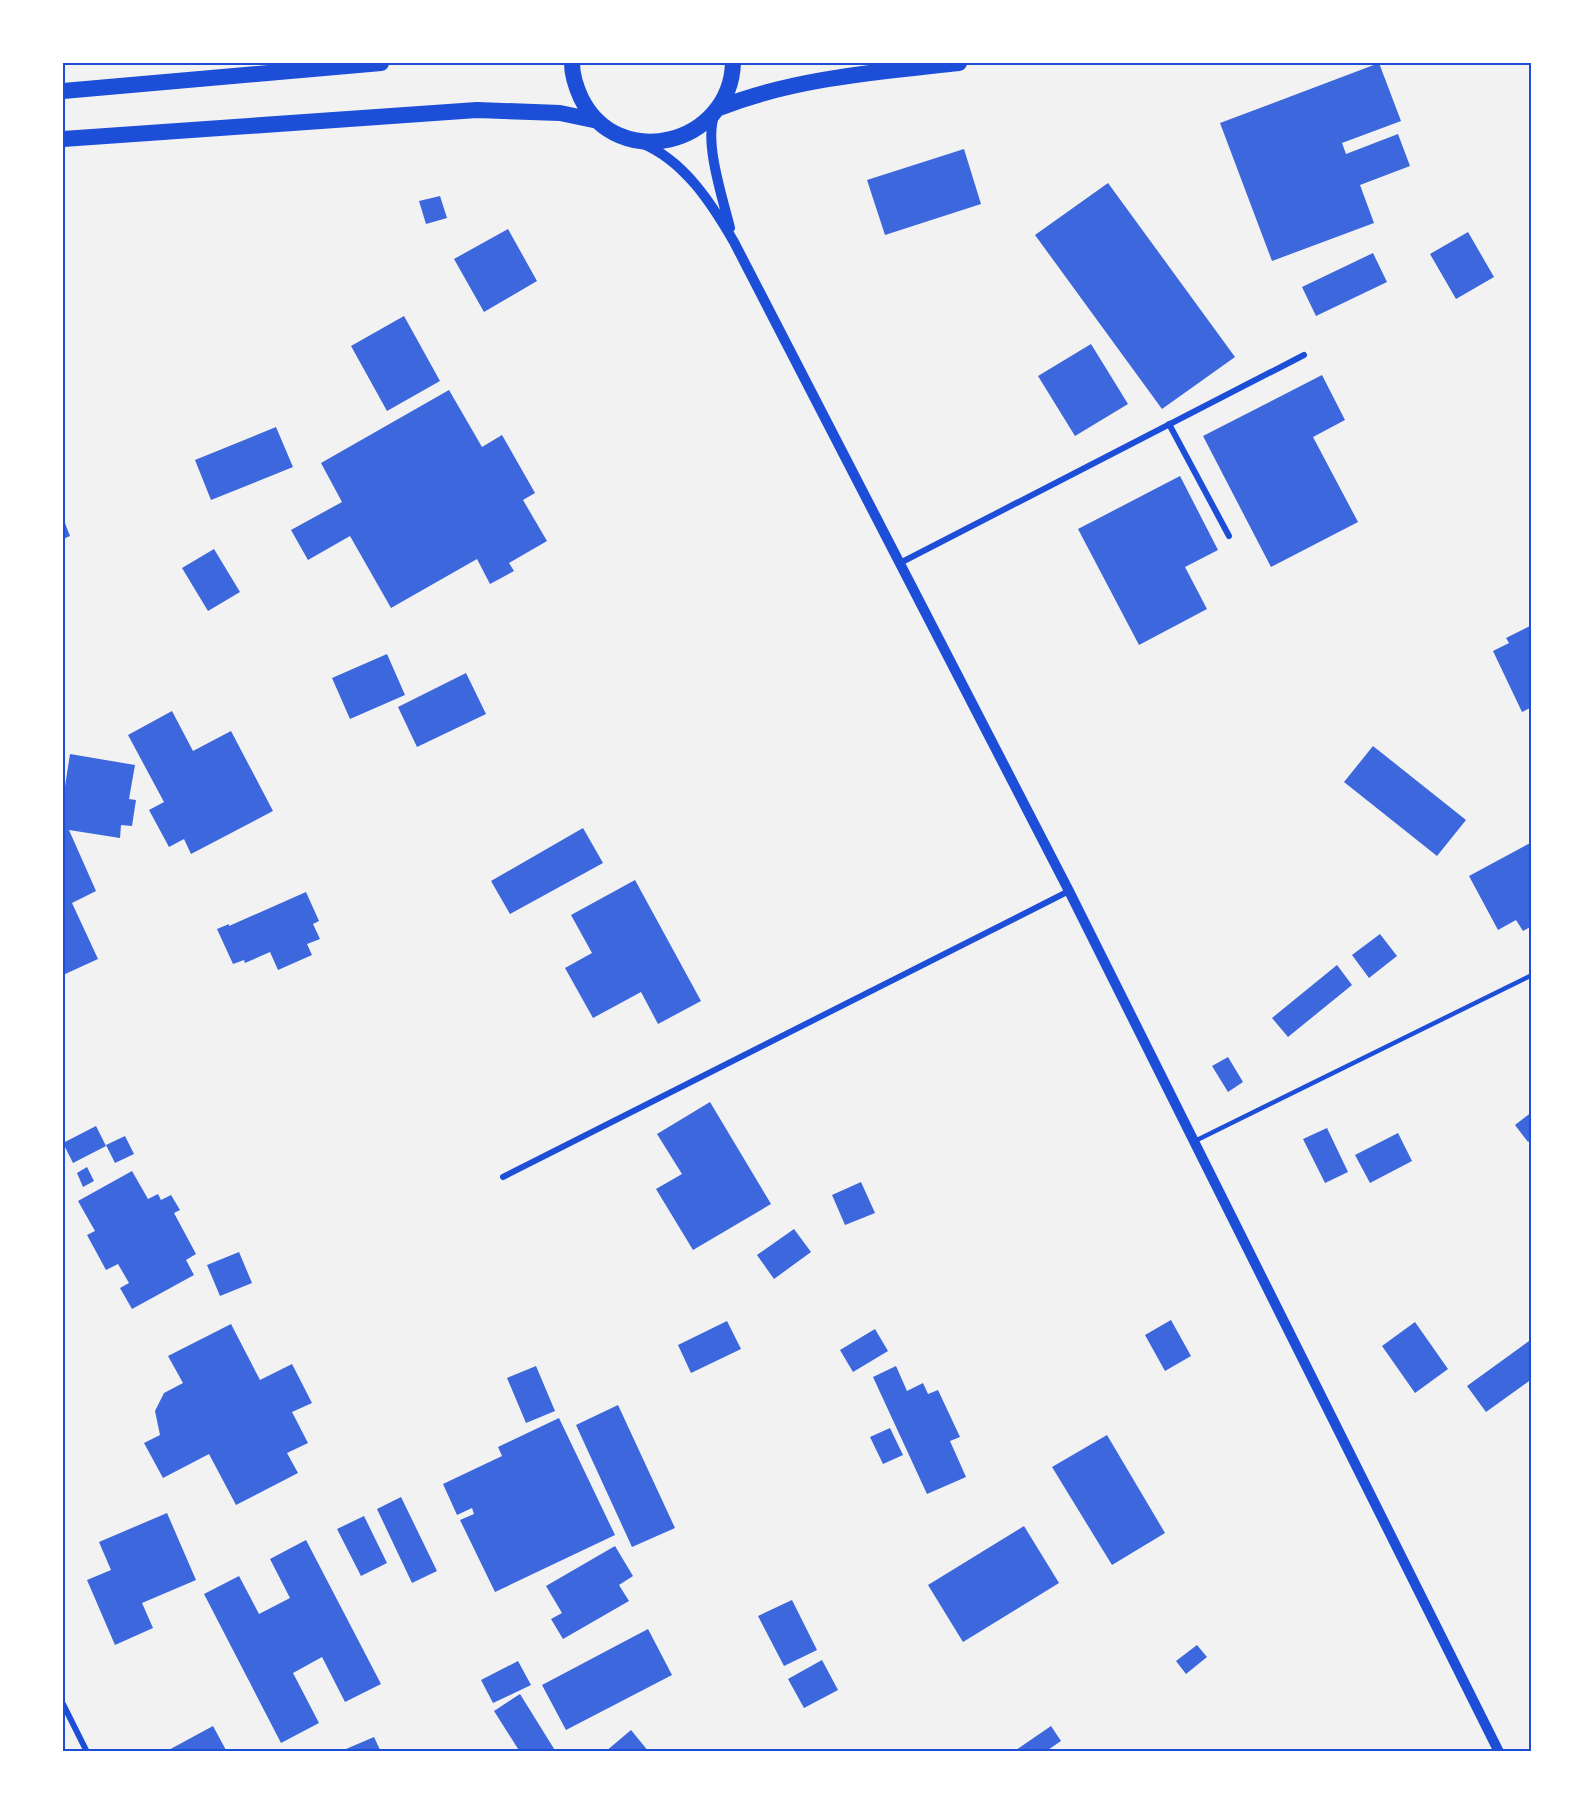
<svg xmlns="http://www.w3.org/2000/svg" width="1595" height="1815" font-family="Karla,sans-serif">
<rect width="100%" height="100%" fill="#f2f2f2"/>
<path fill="#3d67dc" d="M1379,63L1401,121L1342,143L1346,154L1398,134L1410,166L1360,185L1374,223L1272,261L1220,123Z
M964,149L981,204L885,235L867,180Z
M1108,183L1235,357L1162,409L1035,235Z
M440,196L447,218L426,224L419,201Z
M508,229L537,281L484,312L454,259Z
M1468,232L1494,277L1456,299L1430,254Z
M1373,253L1387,282L1316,316L1302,287Z
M404,316L440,381L387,411L351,346Z
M1091,344L1128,404L1075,436L1038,376Z
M1322,375L1345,420L1313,437L1358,522L1271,567L1203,436Z
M449,390L482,447L502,435L535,493L523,500L547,541L509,563L514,571L490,584L477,559L391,608L350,536L308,560L291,530L342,502L321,463Z
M276,427L293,467L211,500L195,460Z
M1180,476L1218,550L1185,567L1207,609L1139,645L1078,529Z
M63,518L70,536L63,539Z
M214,549L240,592L208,611L182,568Z
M1532,625V707L1522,712L1493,651L1509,643L1506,638Z
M387,654L405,695L350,719L332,678Z
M466,673L486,714L417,747L398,707Z
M172,711L193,751L231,731L273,811L191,854L184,839L169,847L149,810L164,802L128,735Z
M1373,746L1466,820L1437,856L1344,782Z
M70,754L135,765L129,799L136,800L132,826L121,825L120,838L69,830L96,891L72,903L98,959L63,975V799Z
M583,828L603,863L510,914L491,881Z
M1532,842V926L1523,931L1516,920L1498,930L1469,876Z
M635,880L701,1001L658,1024L641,992L593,1018L565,968L592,953L571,915Z
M306,892L319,921L313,924L320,939L307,944L312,955L278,970L270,952L245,963L244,960L233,964L217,929L229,924V926Z
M1380,934L1397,956L1369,978L1352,955Z
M1337,965L1352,985L1288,1037L1272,1018Z
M1228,1057L1243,1082L1228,1092L1212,1066Z
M710,1102L771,1204L693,1250L656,1189L682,1174L657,1134Z
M1532,1112V1139L1528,1142L1515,1125Z
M96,1126L106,1146L73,1163L63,1143Z
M1327,1128L1348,1172L1325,1183L1303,1139Z
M1398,1133L1412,1161L1370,1183L1355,1155Z
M125,1136L134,1154L115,1163L106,1145Z
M87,1167L94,1181L83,1187L77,1173Z
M132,1171L148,1199L158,1194L161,1200L171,1195L180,1210L174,1213L196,1254L186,1260L194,1275L132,1309L120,1288L129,1283L118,1264L106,1270L87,1235L95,1231L78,1201Z
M861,1182L875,1213L845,1225L832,1195Z
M794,1229L811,1252L774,1279L757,1255Z
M239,1252L252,1283L220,1296L207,1265Z
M1171,1320L1191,1356L1165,1371L1145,1335Z
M727,1321L741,1349L691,1373L678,1345Z
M1415,1322L1448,1369L1415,1393L1382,1346Z
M231,1324L260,1380L292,1364L312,1403L292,1412L308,1443L287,1453L298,1473L236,1505L209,1454L163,1478L144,1443L160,1435L155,1411L164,1393L183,1383L168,1356Z
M875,1329L888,1351L853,1372L840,1350Z
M1529,1341L1532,1344V1379L1486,1412L1467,1386Z
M536,1366L555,1411L526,1423L507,1378Z
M896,1366L907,1391L923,1383L928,1394L938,1390L960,1437L950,1441L966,1477L927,1494L873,1377Z
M618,1405L675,1528L632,1547L576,1425Z
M559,1418L615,1535L495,1592L460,1520L474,1514L472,1508L457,1515L443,1484L502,1456L498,1447Z
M890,1428L903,1455L883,1464L870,1437Z
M1107,1435L1165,1533L1112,1565L1052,1467Z
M401,1497L437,1571L412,1583L377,1509Z
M167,1513L196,1580L142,1603L153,1628L115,1645L87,1580L111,1570L99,1542Z
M364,1516L387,1563L361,1576L337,1529Z
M1024,1526L1059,1583L963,1642L928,1585Z
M306,1540L381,1684L345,1702L322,1657L293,1673L319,1723L281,1743L204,1594L239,1576L259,1614L290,1598L270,1559Z
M615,1546L633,1576L619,1585L629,1601L563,1639L551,1619L562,1613L546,1586Z
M792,1600L817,1650L784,1666L758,1616Z
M648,1629L672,1675L566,1730L542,1685Z
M1197,1645L1207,1657L1186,1674L1176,1661Z
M822,1660L838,1690L804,1708L788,1679Z
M518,1661L531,1685L493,1703L481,1680Z
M520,1694L556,1752H520L494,1711Z
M213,1726L227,1752H165Z
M1051,1726L1061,1741L1045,1752H1013Z
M631,1730L649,1752H605Z
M374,1737L381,1752H339Z"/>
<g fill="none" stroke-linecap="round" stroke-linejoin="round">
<path stroke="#1d4ed8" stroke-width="4.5" d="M1195,1141L1532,975"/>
<path stroke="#1d4ed8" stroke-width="6" d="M1169,424L1229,536
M900,563L1304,355
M503,1177L1069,891
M63,1704L87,1752"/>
<path stroke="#1d4ed8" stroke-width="10" d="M715,114C703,140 723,199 730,228
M641,143C684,160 712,204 734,242L1069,891L1499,1752"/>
<path stroke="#1d4ed8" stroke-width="16" d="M572,63C572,75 576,87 581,98C618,173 730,145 733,63
M63,91L381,63
M719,108C795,78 878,72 959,63
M63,139L477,110L560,113L598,121"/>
</g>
<rect width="1595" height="1815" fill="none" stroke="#ffffff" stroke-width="129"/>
<rect x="64" y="64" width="1466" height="1686" fill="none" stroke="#1d4ed8" stroke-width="2"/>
</svg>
